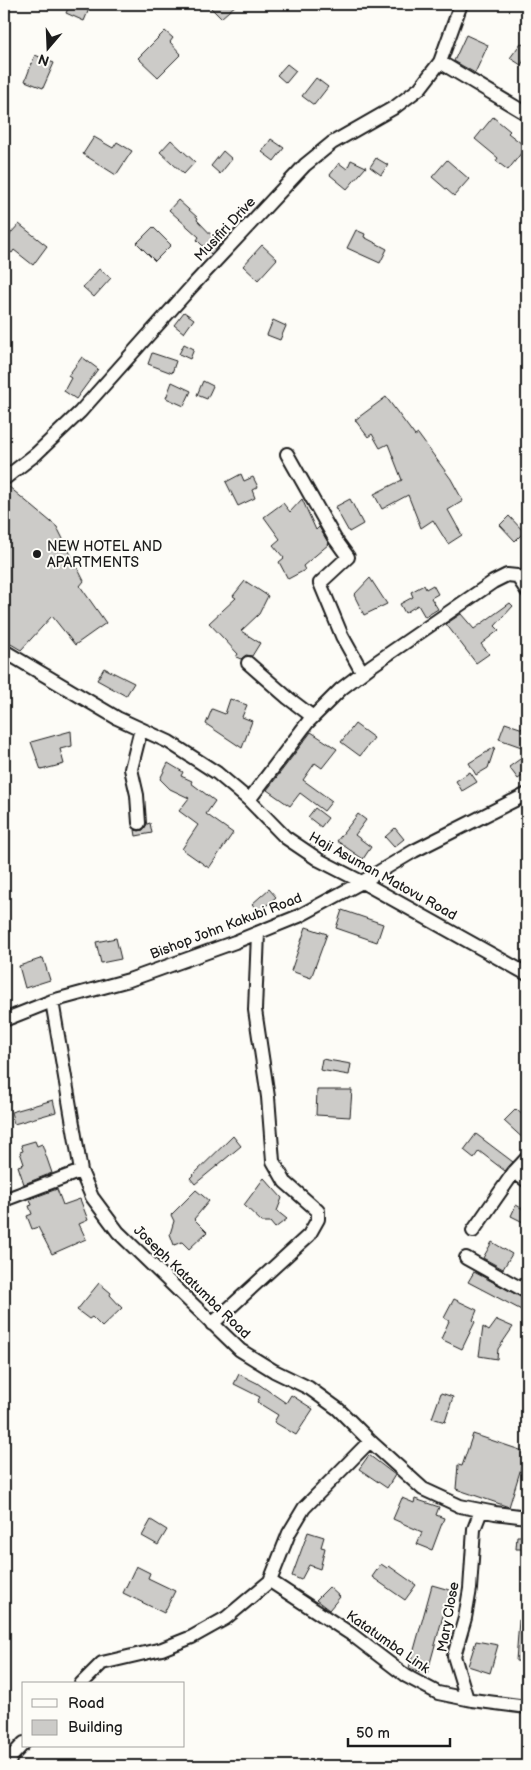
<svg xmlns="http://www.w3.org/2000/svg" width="531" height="1770" font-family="'Balsamiq Sans',sans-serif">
<rect width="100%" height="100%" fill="#fdfcf7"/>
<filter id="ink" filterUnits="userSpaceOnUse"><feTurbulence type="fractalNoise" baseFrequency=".02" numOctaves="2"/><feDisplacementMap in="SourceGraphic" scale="10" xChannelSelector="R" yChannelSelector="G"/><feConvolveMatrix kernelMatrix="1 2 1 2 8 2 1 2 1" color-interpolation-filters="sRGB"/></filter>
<g filter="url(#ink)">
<path fill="#cccbc8" stroke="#1c1c1c" d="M70,4H91L84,21L66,13Z
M207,4H237L221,18Z
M165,31L173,38L170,42L181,54L158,77L138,58Z
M466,35L488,45L475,73L454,61Z
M521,43L527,48V56L521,65L510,58Z
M35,55L54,63L43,88L25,81Z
M287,64L296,71L286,83L277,75Z
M316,78L328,87L314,105L302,96Z
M493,117L510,131L508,133L526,147L508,170L496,161L498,158L475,139Z
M94,137L113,148L117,142L132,151L116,175L83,154Z
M271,139L284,148L274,161L262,152Z
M171,140L195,162L184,174L160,152Z
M223,151L232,159L220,174L211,166Z
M376,158L388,165L381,175L370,167Z
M351,160L366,167L347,189L330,175L339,163L347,169Z
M447,160L469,179L454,196L432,177Z
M178,200L198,218L197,220L220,244L211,254L197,240L199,237L169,210Z
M19,224L47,246L33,265L14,250L12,253L4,248L11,233Z
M153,227L171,245L155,261L137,243Z
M356,230L365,234L364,237L387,249L380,263L347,248Z
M262,245L277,259L258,280L243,266Z
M99,269L111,278L94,297L83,287Z
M184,312L194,319L184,333L174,325Z
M273,320L286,326L280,340L267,335Z
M184,344L194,349L190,359L179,354Z
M152,353L176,361L172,373L148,364Z
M82,357L98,369L76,399L64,391L71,378L68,376Z
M203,381L213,386L207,399L197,395Z
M172,382L191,391L184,406L166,398Z
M386,397L415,436L418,434L451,479L463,501L448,510L462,535L448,544L433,520L421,528L408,495L382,509L374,494L402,480L388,444L380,448L372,434L368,437L355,420Z
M241,474L244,481L253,477L258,487L252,490L255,498L238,506L226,482Z
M8,486L57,527L84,581L80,586L106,623L75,645L52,616L21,650L4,640V487Z
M302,499L316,530L319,527L329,544L303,566L305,570L288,579L279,562L284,558L273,545L280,539L264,517L283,503L290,512Z
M350,499L363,524L349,532L335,507Z
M509,516L524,532L515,541L500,525Z
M370,578L387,604L364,615L354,595Z
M245,581L268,596L259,614L241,631L260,643L252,656L246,655L241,659L236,657L238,654L209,623L236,598L233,596Z
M424,585L426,589L433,585L438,594L431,598L438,609L425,617L418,605L405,613L400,604L413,597L411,592Z
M510,603L513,606L495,626L499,630L481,644L489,654L476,663L446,624L461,614L474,629Z
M104,668L134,683L126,696L97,680Z
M230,699L247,705L242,717L252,721L242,748L206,724L212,709L225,714Z
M505,723L523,729V731L527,733V749L499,739Z
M355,724L374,738L360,756L341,742Z
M71,731L72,746L60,749L64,764L41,770L31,742Z
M311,732L337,749L322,768L315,763L303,780L332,801L324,811L300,793L290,806L267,790Z
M495,747L488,768L476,775L469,763Z
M527,754V773L518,779L509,767Z
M168,763L183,772L181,776L192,781L191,783L215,801L206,814L233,833L209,868L182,849L198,825L179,811L189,798L170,789L160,779Z
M470,772L477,782L462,791L456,781Z
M315,808L328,818L321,827L308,817Z
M358,814L366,820L355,835L371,847L363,859L337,841Z
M150,823L152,833L136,836L135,830L139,831L143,830L147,824Z
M395,828L404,839L394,847L385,837Z
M269,889L276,897L259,912L252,904Z
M342,910L383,924L377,942L336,928Z
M306,927L327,934L311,978L291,971Z
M116,938L121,959L101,963L96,942Z
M43,958L50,980L25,988L19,966Z
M322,1059L351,1064L349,1075L320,1070Z
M317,1090H352L350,1117L316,1115Z
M53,1100L56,1112L14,1124L11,1112Z
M516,1109L527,1119V1142L504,1121Z
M476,1134L513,1162L505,1171L479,1151L474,1158L464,1150Z
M233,1136L241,1146L195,1184L190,1178Z
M35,1141L37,1146L42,1144L52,1173L24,1184L18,1166L24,1164L20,1152L23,1151L21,1145Z
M264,1178L282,1198L277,1211L287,1219L275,1228L270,1222H262L244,1205Z
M57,1189L63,1205L80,1199L88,1220L79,1224L86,1239L52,1254L38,1227L32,1229L27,1216L32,1214L29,1206L32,1205L30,1199Z
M196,1190L209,1201L194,1219L207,1232L189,1249L182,1242L174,1245L170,1234L174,1221L171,1215Z
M516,1205L527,1211L523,1222L511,1216Z
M492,1242L512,1254L503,1269L483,1258Z
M474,1272L527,1300V1313L468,1282Z
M99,1283L111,1293L110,1295L122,1308L102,1327L92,1317L89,1319L77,1310Z
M454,1299L477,1310L473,1320L475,1322L462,1349L441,1339L449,1321L444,1318Z
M497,1320L513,1327L498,1349L497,1359L479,1356L483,1327L489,1331Z
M239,1374L257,1383L286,1403L291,1395L313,1409L296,1435L274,1422L278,1415L257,1402L260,1397L234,1384Z
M441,1393L453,1397L445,1422L432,1418Z
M473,1434L526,1452L509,1507L456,1489L458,1465L462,1466Z
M369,1455L395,1475L387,1488L359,1469Z
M402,1498L414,1503L415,1499L439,1507L436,1515L444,1518L432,1550L417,1544L422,1532L393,1519Z
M151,1520L167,1530L158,1545L142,1536Z
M308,1532L324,1537L321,1547L325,1548L320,1569L309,1565L301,1580L292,1576Z
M517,1536H527V1549H516Z
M381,1564L387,1568L389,1566L416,1585L405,1600L372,1577Z
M136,1566L150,1573L148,1578L175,1591L164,1613L123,1593Z
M432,1585L453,1591L449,1605H446L427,1674L409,1668Z
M329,1587L340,1597L329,1610L316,1600Z
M519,1620H527V1662L516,1661Z
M476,1641L498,1645L490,1673L468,1666Z"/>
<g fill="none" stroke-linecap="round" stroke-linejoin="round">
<g stroke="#1c1c1c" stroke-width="16">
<path id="street" d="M440,62L527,114
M287,454L335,539L348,557L320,583L342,636L362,672
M4,479L36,454L80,412L194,284L305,165L332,143L395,107L420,88L440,62L461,4
M4,651L117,718L169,742L217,773L249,800L285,837L319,860L362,882L527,974
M248,663L288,698L313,717
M249,800L308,722L341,689L371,666L493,582L507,575L517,576L527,591
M139,823L137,795L131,769L141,729
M52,1001L81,1171L92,1197L118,1232L240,1350L274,1371L309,1388L338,1409L370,1441L423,1489L460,1506L495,1513L527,1517
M4,1020L52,1001L129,980L235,942L299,916L362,882L414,851L527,794
M514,1172L527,1181
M4,1200L81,1171
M473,1231L514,1172L527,1158
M466,1258L527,1292
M212,1324L309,1235L318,1219V1211L285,1182L273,1161L268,1097L255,1010L258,933
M270,1581L351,1634L406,1676L438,1693L472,1700L527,1707
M81,1684L102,1663L162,1649L192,1637L226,1618L270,1581L289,1533L304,1508L370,1441
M467,1699L454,1656L465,1618L470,1589L474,1529L481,1511
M8,1766L11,1757L24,1743"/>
</g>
<use href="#street" stroke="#fdfcf7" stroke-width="12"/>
</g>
</g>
<circle fill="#1c1c1c" stroke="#fdfcf7" stroke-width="2" cx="37" cy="554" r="5"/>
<g text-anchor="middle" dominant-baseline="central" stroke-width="4" stroke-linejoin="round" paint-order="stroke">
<g font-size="14" fill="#1c1c1c" stroke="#fdfcf7">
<text transform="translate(225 229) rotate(-47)">Musifiri Drive</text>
<text transform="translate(383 876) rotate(29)">Haji Asuman Matovu Road</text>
<text transform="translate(226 926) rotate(-21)">Bishop John Kakubi Road</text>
<text transform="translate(192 1282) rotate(44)">Joseph Katatumba Road</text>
<text transform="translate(448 1617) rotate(-80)">Mary Close</text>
<text transform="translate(388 1642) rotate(35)">Katatumba Link</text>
</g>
<g font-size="14" fill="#1c1c1c" stroke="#fdfcf7" text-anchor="start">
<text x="47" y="546">NEW HOTEL AND<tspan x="47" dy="16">APARTMENTS</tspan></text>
</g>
</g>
<rect width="531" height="1770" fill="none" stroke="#fdfcf7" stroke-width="20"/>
<rect x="10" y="10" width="511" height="1750" fill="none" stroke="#1c1c1c" stroke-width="2" filter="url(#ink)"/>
<rect x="22" y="1682" width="162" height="65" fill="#fdfcf7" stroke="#a3a29f"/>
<rect x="32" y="1699" width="25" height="8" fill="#fdfcf7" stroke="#a3a29f"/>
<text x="68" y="1708" font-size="15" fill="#1c1c1c">Road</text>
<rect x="32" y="1720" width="25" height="15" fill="#cccbc8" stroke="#a3a29f"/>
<text x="68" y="1732" font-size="15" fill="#1c1c1c">Building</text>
<g transform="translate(48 48) rotate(199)" stroke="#fdfcf7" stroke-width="4" paint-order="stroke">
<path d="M0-4L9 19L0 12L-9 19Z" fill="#1c1c1c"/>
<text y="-8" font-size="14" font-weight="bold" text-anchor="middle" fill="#1c1c1c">N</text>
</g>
<path d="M348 1738v8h102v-8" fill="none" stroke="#1c1c1c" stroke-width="2.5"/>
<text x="356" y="1738" font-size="15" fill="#1c1c1c" stroke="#fdfcf7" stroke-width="4" paint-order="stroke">50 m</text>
</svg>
